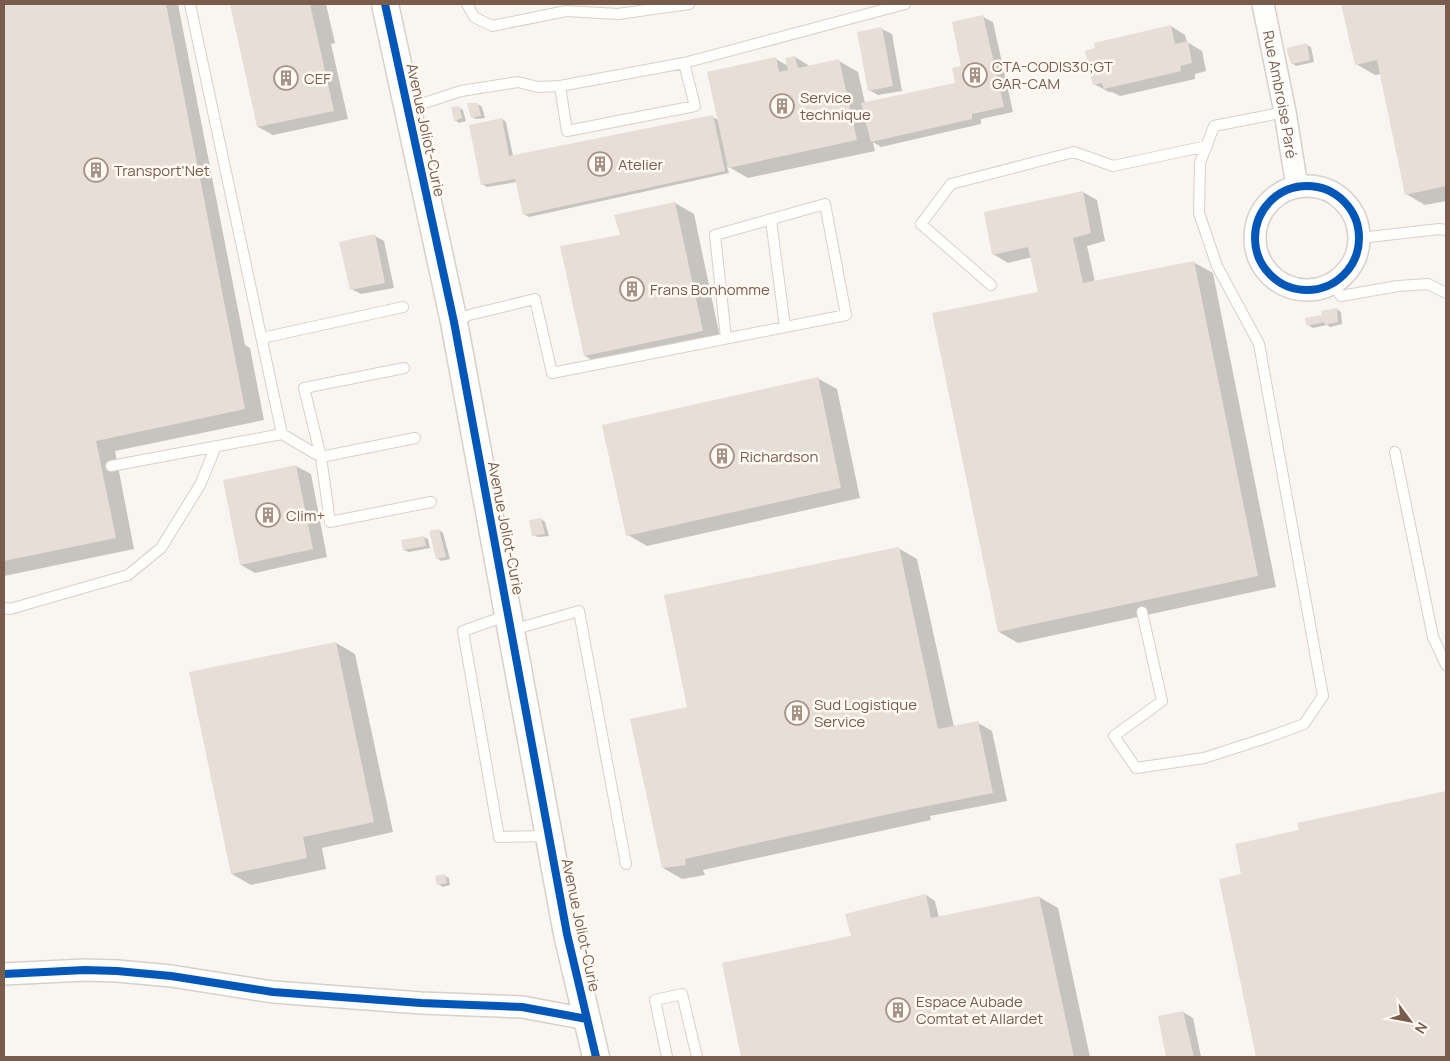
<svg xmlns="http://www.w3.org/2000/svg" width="1450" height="1061" font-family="Manrope,sans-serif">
<rect width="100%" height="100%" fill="#f9f5f0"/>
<path fill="#0003" d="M4,4H178L245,345L250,348L264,420L115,451L134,549L4,576V376L8,395H10L4,364Z
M232,4H326L335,43L331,44L348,119L273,135L258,127Z
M1342,4H1446V201L1425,205L1406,194L1381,74L1375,75L1356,64Z
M983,17L993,22L1013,112L981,119V124L881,147L873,142L875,151L748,178L727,166L729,173L529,217L524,214L517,182L487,187L482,184L502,119L506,122L513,156L712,117L719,120L776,59L788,66L795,57L811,67L839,61L858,72L865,103L957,84Z
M1171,26L1185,35L1187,42L1202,51L1206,71L1195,74V79L1120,96L1112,92H1109L1094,84Z
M882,29L892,34L902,91L878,95L869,90Z
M1307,45L1311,47L1314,62L1296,66L1292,63Z
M478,104L482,107L485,118L476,119L472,117Z
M458,107L463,110L466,121L459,123L455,120Z
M1083,192L1097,200L1105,241L1087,246L1095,282L1193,262L1213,273L1276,587L1018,643L999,632L1039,293L1032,257L1008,263L993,254Z
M675,203L694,214L721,342L604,367L585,356L621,236L616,216Z
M375,236L384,241L394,288L361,294L351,289Z
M1336,309L1341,312L1342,324L1330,327L1327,325L1313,328L1309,326Z
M817,378L837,389L860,498L647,546L628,535Z
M296,466L311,474L327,557L255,573L241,565Z
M541,519L545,522L549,536L538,537L533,535Z
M439,530L443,533L450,559L441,561L437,558Z
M424,537L428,539L430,548L409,552L404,550Z
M898,548L917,559L954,727L978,723L992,731L1007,801L930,816L931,820L703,870L705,875L682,879L663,868L689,708Z
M336,643L355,654L393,832L322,848L326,869L251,885L232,874Z
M1446,792V1057H1258L1220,880L1243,875L1301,831L1299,824Z
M445,876L449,878L450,885L443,887L438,884Z
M926,895L935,901L939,918L1039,897L1058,908L1090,1057H742L723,964L852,936Z
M1183,1012L1193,1018L1201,1057H1168L1159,1017Z"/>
<path fill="#e6ded7" d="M4,4H166L245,409L96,441L116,538L4,561Z
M230,4H310L334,111L257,127Z
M1341,4H1446V186L1405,195L1377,60L1355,65Z
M983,15L1004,107L972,114V119L871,142L861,103L955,83L952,68L961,66L952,22Z
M1171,25L1175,44L1188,41L1192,63L1180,66L1181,71L1104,89L1102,83L1093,85L1085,51L1095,48L1094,43Z
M882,27L893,86L868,91L857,32Z
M1307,43L1310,60L1291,64L1286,48Z
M795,56L798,68L839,59L857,140L728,168L707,72L776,57L779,72L788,70L785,58Z
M467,103H478L481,116L471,118Z
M459,106L462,118L454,121L451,107Z
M713,115L725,171L523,215L515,179L481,185L469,125L502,118L509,156Z
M1083,191L1091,233L1073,238L1083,283L1194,261L1258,576L998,632L932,313L1038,292L1028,247L992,255L984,212Z
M675,202L703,331L584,356L560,246L620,235L614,215Z
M375,234L385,283L350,290L339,242Z
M1337,308L1338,322L1325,325L1324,322L1307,326L1305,318L1322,315L1321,311Z
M818,377L841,488L626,536L602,425Z
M296,465L313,549L240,565L223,480Z
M541,518L545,534L532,536L529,520Z
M439,529L446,557L436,559L429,531Z
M424,536L426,546L403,550L401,540Z
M899,547L938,729L978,721L993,793L912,809L685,859L686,865L662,868L630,719L687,707L664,595Z
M336,642L374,822L303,837L307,858L231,874L189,672Z
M1446,791V1057H1256L1219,879L1241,874L1235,844L1299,830L1297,823Z
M445,874L447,883L437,885L435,876Z
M926,894L931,918L1039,896L1074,1057H741L722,963L851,936L845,914Z
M1183,1011L1194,1057H1166L1158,1016Z"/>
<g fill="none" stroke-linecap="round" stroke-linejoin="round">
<g stroke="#d7d1cb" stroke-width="12">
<path id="service" d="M467,4L474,17L492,26L566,11L618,14L689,4
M684,63L695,106L567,131L560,86L684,63L905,4
M409,108L461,91L518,82L538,87L560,86
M771,220L785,327
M1360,238L1439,229L1446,230
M1332,284L1341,296L1398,286L1428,284L1446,293
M991,285L921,224L951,184L1074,152L1113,166L1207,146
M454,322L469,315L535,299L552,373L846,315L825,204L715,235L726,338
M262,338L403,307
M404,368L304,388L321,457L330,522L431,502
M282,434L321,457L415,438
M1395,452L1433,637L1446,665
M111,466L282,434L190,4
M4,608L10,609L128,575L161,548L200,485L216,446
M1142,612L1162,701L1114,736L1136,768L1204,758L1269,737L1304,724L1323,696L1259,344L1217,266L1199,213L1200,163L1214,126L1285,112
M508,615L463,631L499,837L548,836
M512,630L579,611L626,864
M667,1057L655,1000L682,994L697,1057"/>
</g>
<g stroke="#d7d1cb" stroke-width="24">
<g id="minor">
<path id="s1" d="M1263,4L1285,112L1297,187"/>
<circle cx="1307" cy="238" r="52"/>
<path d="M4,974L85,970L117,971L171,976L273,992L421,1003L522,1007L587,1019"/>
</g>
</g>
<g stroke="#d7d1cb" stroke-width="29">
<path id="tertiary" d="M385,4L454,322L567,934L596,1057"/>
</g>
<use href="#service" stroke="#fefefd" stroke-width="10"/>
<use href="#minor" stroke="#fefefd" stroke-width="21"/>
<use href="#tertiary" stroke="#fefefd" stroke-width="26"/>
<g stroke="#fffaf3" stroke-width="11">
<path id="cycleway" d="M385,4L454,322L567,934L596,1057
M1255 238a52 52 0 1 1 104 0a52 52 0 1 1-104 0Z
M4,974L85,970L117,971L171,976L273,992L421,1003L522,1007L587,1019"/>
</g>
<use href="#cycleway" stroke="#0057b8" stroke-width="8"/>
</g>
<defs>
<g id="building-ring" transform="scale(1.25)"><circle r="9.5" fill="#fffaf3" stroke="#a69286" stroke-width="1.5"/><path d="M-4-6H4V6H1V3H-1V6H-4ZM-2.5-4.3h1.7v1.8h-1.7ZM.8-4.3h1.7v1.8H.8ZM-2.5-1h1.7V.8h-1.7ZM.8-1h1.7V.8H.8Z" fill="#a69286"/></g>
</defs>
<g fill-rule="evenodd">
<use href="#building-ring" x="975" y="75"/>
<use href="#building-ring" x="286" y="78"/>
<use href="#building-ring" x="782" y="106"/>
<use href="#building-ring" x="600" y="164"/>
<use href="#building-ring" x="96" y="170"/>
<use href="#building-ring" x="632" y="289"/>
<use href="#building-ring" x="722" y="456"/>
<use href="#building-ring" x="268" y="515"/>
<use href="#building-ring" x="797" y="713"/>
<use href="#building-ring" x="898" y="1010"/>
</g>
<g text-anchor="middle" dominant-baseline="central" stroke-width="5" stroke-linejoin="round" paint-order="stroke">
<g font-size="15" fill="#7a5c4d" stroke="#fffaf3" text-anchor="start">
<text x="992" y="66">CTA-CODIS30;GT<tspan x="992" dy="17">GAR-CAM</tspan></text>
<text x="304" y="78">CEF</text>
<text x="800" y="97">Service<tspan x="800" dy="17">technique</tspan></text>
<text x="618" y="164">Atelier</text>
<text x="114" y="170">Transport'Net</text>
<text x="650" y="289">Frans Bonhomme</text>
<text x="740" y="456">Richardson</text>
<text x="286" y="515">Clim+</text>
<text x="814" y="704">Sud Logistique<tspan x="814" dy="17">Service</tspan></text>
<text x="916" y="1001">Espace Aubade<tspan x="916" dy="17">Comtat et Allardet</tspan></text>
</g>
<g font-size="15" fill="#7a5c4d" stroke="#fffaf3">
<text stroke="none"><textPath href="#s1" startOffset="92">Rue Ambroise Paré</textPath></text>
<text transform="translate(426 130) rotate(78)">Avenue Joliot-Curie</text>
<text transform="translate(506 528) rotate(79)">Avenue Joliot-Curie</text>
<text transform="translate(581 925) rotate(78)">Avenue Joliot-Curie</text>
</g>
</g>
<rect width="1450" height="1061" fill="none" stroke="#7a5c4d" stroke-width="10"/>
<g transform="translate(1410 1021) rotate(122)" stroke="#fffaf3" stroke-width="4" paint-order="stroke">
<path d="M0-4L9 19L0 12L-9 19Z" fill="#7a5c4d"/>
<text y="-8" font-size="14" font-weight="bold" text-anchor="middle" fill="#7a5c4d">N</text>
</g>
</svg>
